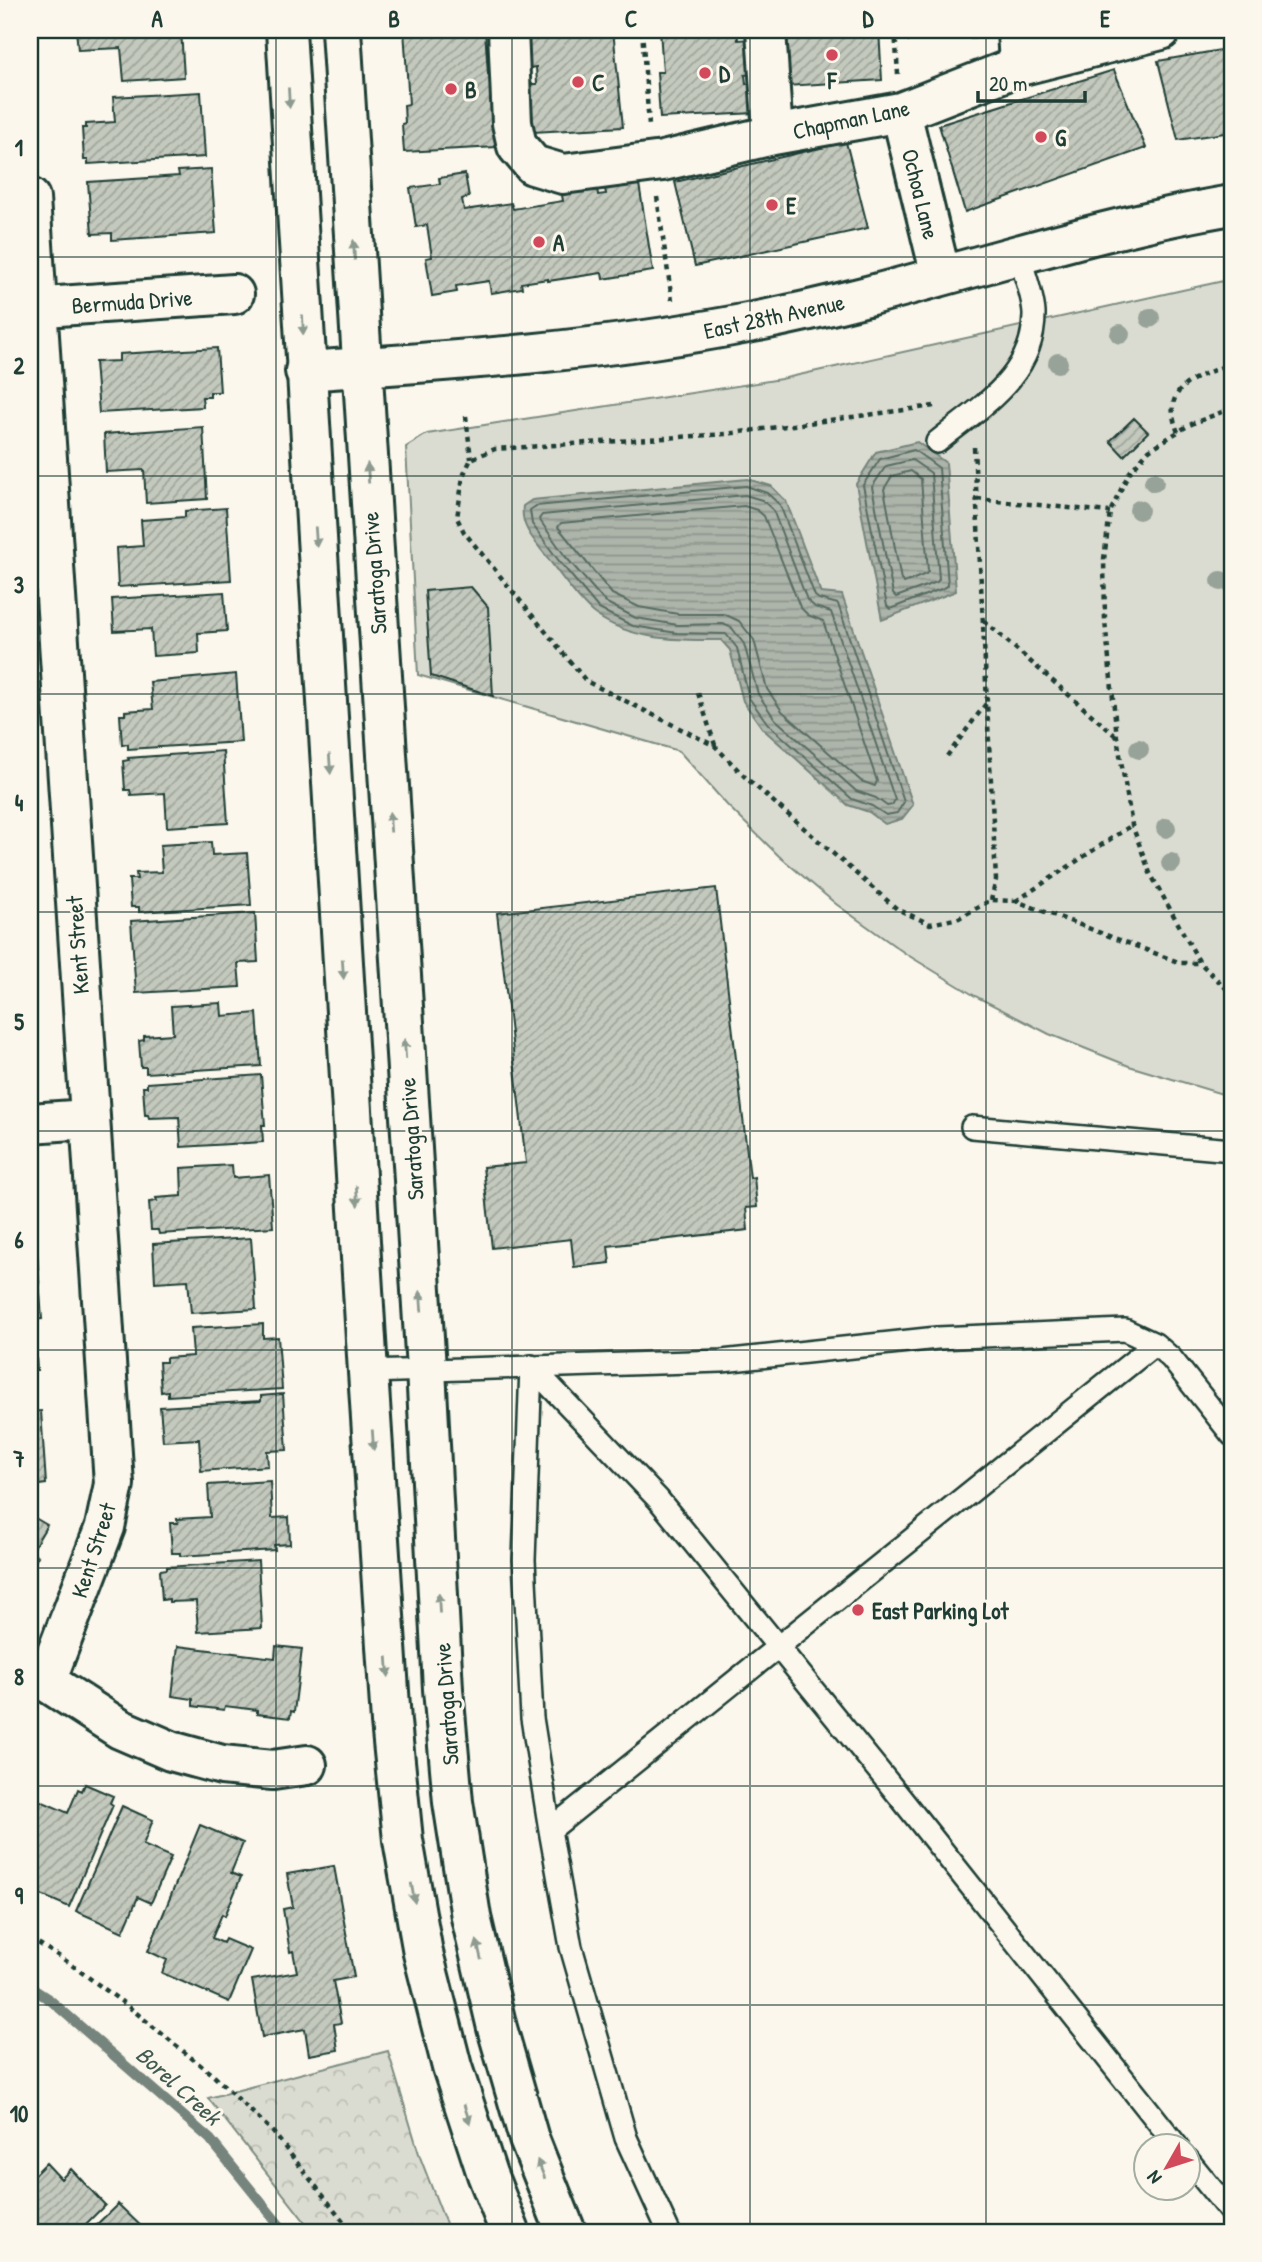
<svg xmlns="http://www.w3.org/2000/svg" width="1262" height="2262" font-family="'Patrick Hand',sans-serif">
<defs>
<pattern id="park-crowns" width="20" height="18" patternUnits="userSpaceOnUse" patternTransform="scale(1.75)"><rect width="20" height="18" fill="#dbdcd1"/><path d="M2 6a3 3 0 1 1 6 0M12 15a3 3 0 1 1 6 0" fill="none" stroke="#bcbeb4"/></pattern>
<pattern id="water-rules" width="6" height="5" patternUnits="userSpaceOnUse" patternTransform="scale(1.75)"><rect width="6" height="5" fill="#adb4aa"/><path d="M0 2.5h6" fill="none" stroke="#8c948b"/></pattern>
<pattern id="building-hatch" width="6" height="6" patternUnits="userSpaceOnUse" patternTransform="scale(1.75)"><rect width="6" height="6" fill="#c4c9be"/><path d="M-1 1l2-2M0 6l6-6M5 7l2-2" fill="none" stroke="#9fa49b"/></pattern>
</defs>
<rect width="100%" height="100%" fill="#fbf7ec"/>
<filter id="ink" filterUnits="userSpaceOnUse"><feTurbulence type="fractalNoise" baseFrequency=".0143" numOctaves="2"/><feDisplacementMap in="SourceGraphic" scale="14" xChannelSelector="R" yChannelSelector="G"/><feConvolveMatrix kernelMatrix="1 2 1 2 8 2 1 2 1" color-interpolation-filters="sRGB"/></filter>
<g filter="url(#ink)">
<path fill="#dbdcd1" stroke="#7d8c82" stroke-width="2" d="M1232,279V1097L1129,1066L1049,1034L975,996L906,954L836,904L779,856L727,805L679,751L418,675L406,447L427,434L781,379Z"/>
<path fill="url(#park-crowns)" stroke="#7d8c82" stroke-width="2" d="M388,2051L420,2157L449,2232H313L208,2098Z"/>
<path fill="url(#water-rules)" stroke="#74847b" stroke-width="2" d="M917,442L946,463L956,591L882,620L856,484L876,452Z
M747,479L771,486L786,501L821,593L842,595L913,805L902,819L885,824L869,812L848,805L763,729L743,701L730,650L721,640C678,640 633,641 596,615C582,606 558,572 547,557C535,541 520,527 523,506L532,500Z"/>
<g fill="none" stroke-linecap="round" stroke-linejoin="round">
<path stroke="#586d63" stroke-width="2" d="M914,450L939,468L948,585L946,587L890,609L887,606L863,485L880,459Z
M912,460L931,473L939,579L937,582L896,597L893,594L872,487L886,466Z
M911,471L921,479L928,571L926,574L904,583L901,580L884,489L892,476Z
M746,486L767,493L780,505L815,596L819,599L838,604L904,802L897,813L886,815L872,806L852,799L768,724L749,698L737,648L726,634L677,633L633,626L599,609L559,561L532,524L530,510L536,506Z
M745,495L762,500L773,510L807,600L815,607L831,612L895,800L892,805L887,806L876,798L856,791L775,719L758,694L744,644L732,628L723,624L678,625L636,618L605,602L565,556L539,519L542,515Z
M744,506L757,510L764,516L800,607L808,615L823,621L877,781L875,786L861,781L782,711L767,689L754,640L739,621L724,614H678L639,607L612,594L558,527L561,523Z"/>
<path stroke="#74847b" stroke-width="10" d="M30,1987L50,2000L210,2139L285,2232"/>
</g>
<path fill="url(#building-hatch)" stroke="#1f3d34" stroke-width="2" d="M76,30H181L184,77L124,81L121,48L78,50Z
M404,30H485L488,74L492,73L497,147L404,152L402,124L405,123L404,105L409,104Z
M532,30H613L623,127L533,132L531,84H537L536,67L530,68L527,33L532,32Z
M660,30H737L738,40L750,39L752,74L745,75L746,84L753,83L755,113L660,118L657,72H663Z
M782,30H879L882,80L786,86Z
M908,30H999V36L909,41Z
M1232,48V132L1178,140L1158,61Z
M1114,70L1146,148L965,212L939,125Z
M201,92L205,157L88,164V160H84L82,128H86V124L115,122L113,97Z
M846,142L868,228L695,266L675,182Z
M211,169L216,233L112,240V233L92,234L88,182L179,176L178,171Z
M465,174L469,197L462,199L464,210L511,203L513,209L563,201L562,195L597,189L598,195L606,194L605,189L639,184L653,271L603,279L602,273L548,281V279L521,283L522,288L491,293L489,281L456,286L457,292L432,296L426,258L432,257L427,225L416,227L410,188L440,184L439,178Z
M217,348L220,392H210V397H202L203,407L99,413L95,362L119,361V354Z
M1134,418L1148,432L1124,456L1110,441Z
M203,427L207,499L146,503L144,470L106,472L104,434Z
M226,508L231,580L118,587L116,548L143,546L141,520L185,517V511Z
M471,587L488,607L493,696L431,676L425,591Z
M224,592L227,631L198,633L199,653L153,656L151,629L114,631L112,599Z
M236,674L241,742L128,749V744L122,745L120,715H125V711L153,709L150,682Z
M223,751L228,823L167,827L165,793L131,795L130,790H125L123,761L129,760L128,758Z
M211,842L212,855L247,853L251,905L139,912V907H131L129,879H137L136,873L162,872L160,845Z
M716,888L750,1178L754,1177L757,1207L746,1208L748,1230L608,1246L610,1263L574,1267L571,1239L492,1248L483,1167L526,1163L497,913Z
M255,913L258,962L238,963L240,987L136,993L131,921Z
M221,1003L222,1016L257,1013L261,1066L146,1073V1067H141L139,1041L144,1040V1036L173,1034L171,1006Z
M261,1075L265,1125H262L263,1142L181,1147L179,1117L149,1118L148,1115H145L143,1087H147V1083Z
M232,1165L233,1178L269,1175L273,1227L159,1234L158,1230H151L149,1202L157,1201L156,1198L182,1196L181,1168Z
M30,1211L31,1226H35L42,1319L30,1320Z
M251,1238L256,1309L191,1313L188,1280L155,1282L153,1244Z
M263,1324V1338L278,1337L282,1389L168,1396V1391L161,1392L159,1362H166V1358L193,1356L191,1328Z
M30,1332H34L37,1370H30Z
M283,1394L287,1450L267,1451L268,1466L201,1471L199,1439L163,1441L160,1407L261,1401V1396Z
M41,1411L46,1484L30,1486V1412Z
M270,1481L272,1518L289,1517L290,1544L274,1545L275,1550L180,1556V1553H172L170,1523H178L177,1519L210,1517L208,1485Z
M30,1515L47,1525L31,1552L38,1556L30,1570Z
M258,1561L262,1628L198,1632L196,1601L169,1602V1599L162,1600L160,1570L167,1569V1567Z
M178,1646L275,1658L276,1646L302,1649L294,1712L291,1711L290,1718L257,1714V1710L225,1706L224,1710L193,1706V1699L172,1696Z
M85,1784L113,1796L110,1803L113,1805L69,1907L30,1890V1828L41,1801L68,1813L78,1789L82,1791Z
M122,1806L153,1820L143,1845L171,1857L151,1903L138,1897L123,1932L76,1911Z
M200,1825L243,1843L231,1873L241,1877L225,1916L222,1914L212,1938L223,1943L225,1939L251,1950L229,2002L162,1973L167,1960L148,1951Z
M334,1866L354,1977L333,1981L341,2023L334,2024L338,2050L309,2055L305,2029L262,2037L252,1980L297,1972L293,1951L290,1952L283,1909L293,1907L287,1874Z
M46,2163L61,2179L71,2169L105,2205L78,2232H30V2179Z
M118,2204L147,2232H89Z"/>
<g fill="none" stroke-linecap="round" stroke-linejoin="round">
<g stroke="#1f3d34" stroke-width="26">
<path id="service" d="M937,442C980,407 1035,376 1034,313C1033,295 1024,273 1019,255
M972,1127L1232,1150
M531,1366L658,1499L900,1797L1177,2146
M531,1366L524,1560L532,1718L550,1830L571,1947L626,2138L669,2232
M368,1372L722,1361L937,1338L1125,1330L1155,1344L1171,1358L1232,1435
M550,1830L1155,1344
M1188,2160L1232,2214"/>
</g>
<g stroke="#1f3d34" stroke-width="44">
<path id="minor" d="M508,30L512,123L517,146L533,165L563,174L663,161L773,135L901,112L1019,66L1161,30
M766,30L773,135
M1017,30L1019,66
M901,112L941,276
M30,198L114,1484L105,1527L46,1681
M30,308L234,294
M305,371C455,361 605,351 753,322C915,291 1070,232 1232,205
M30,1123L88,1119
M30,1671L120,1729L171,1751L222,1765L273,1770L307,1765"/>
</g>
<g stroke="#1f3d34" stroke-width="44">
<path id="secondary" d="M286,30L368,1372L391,1722L403,1840L423,1953L452,2067L487,2174L510,2232
M341,30L426,1369L443,1689L453,1802L471,1917L497,2028L529,2139L566,2232"/>
</g>
<path stroke="#1f3d34" stroke-width="4.5" stroke-dasharray="5 5" stroke-linecap="butt" d="M642,30L649,126
M895,30L898,74
M657,197L672,300
M934,406L726,434L495,449L471,459L463,476L457,518L464,532L586,681L715,746L745,777L897,909L930,924L959,918L991,900L1016,901L1181,963H1200
M1232,408L1189,425L1149,450L1129,473L1110,512L1104,559L1105,621L1117,737L1132,825L1150,873L1200,963L1232,994
M466,416L471,459
M1178,432C1158,386 1198,377 1232,363
M974,447L996,880L991,900
M977,499L1110,512
M984,621L1117,737
M698,693L715,745
M947,756L988,701
M1016,901L1132,825
M30,1938L62,1958L129,2007L215,2077L272,2131L352,2232"/>
<use href="#service" stroke="#fbf7ec" stroke-width="21"/>
<use href="#minor" stroke="#fbf7ec" stroke-width="38"/>
<use href="#secondary" stroke="#fbf7ec" stroke-width="38"/>
</g>
<g fill="#97a298">
<circle cx="1150" cy="318" r="10"/>
<circle cx="1120" cy="334" r="10"/>
<circle cx="1058" cy="363" r="10"/>
<circle cx="1154" cy="482" r="10"/>
<circle cx="1139" cy="510" r="10"/>
<circle cx="1221" cy="581" r="10"/>
<circle cx="1139" cy="749" r="10"/>
<circle cx="1166" cy="828" r="10"/>
<circle cx="1171" cy="863" r="10"/>
</g>
<defs><path id="oneway-solid" d="M-6-.8H1V-3.2L6.5 0L1 3.2V.8H-6Z" transform="scale(1.75)"/></defs>
<g fill="#8d9a90">
<use href="#oneway-solid" transform="translate(289 98) rotate(87)"/>
<use href="#oneway-solid" transform="translate(354 250) rotate(-93)"/>
<use href="#oneway-solid" transform="translate(303 325) rotate(87)"/>
<use href="#oneway-solid" transform="translate(368 473) rotate(-94)"/>
<use href="#oneway-solid" transform="translate(316 537) rotate(86)"/>
<use href="#oneway-solid" transform="translate(330 764) rotate(86)"/>
<use href="#oneway-solid" transform="translate(390 822) rotate(-94)"/>
<use href="#oneway-solid" transform="translate(343 969) rotate(86)"/>
<use href="#oneway-solid" transform="translate(405 1049) rotate(-94)"/>
<use href="#oneway-solid" transform="translate(357 1196) rotate(86)"/>
<use href="#oneway-solid" transform="translate(421 1301) rotate(-94)"/>
<use href="#oneway-solid" transform="translate(373 1440) rotate(86)"/>
<use href="#oneway-solid" transform="translate(439 1603) rotate(-93)"/>
<use href="#oneway-solid" transform="translate(388 1667) rotate(86)"/>
<use href="#oneway-solid" transform="translate(413 1893) rotate(80)"/>
<use href="#oneway-solid" transform="translate(479 1950) rotate(-103)"/>
<use href="#oneway-solid" transform="translate(467 2114) rotate(72)"/>
<use href="#oneway-solid" transform="translate(541 2169) rotate(-112)"/>
</g>
</g>
<path fill="none" stroke="#1f3d34" stroke-width="2" stroke-opacity="0.55" d="M276,30V2232M512,30V2232M750,30V2232M986,30V2232M30,257H1232M30,476H1232M30,694H1232M30,912H1232M30,1131H1232M30,1350H1232M30,1568H1232M30,1786H1232M30,2005H1232"/>
<g fill="#d1495b" stroke="#fbf7ec" stroke-width="2.5">
<circle cx="832" cy="55" r="7"/>
<circle cx="705" cy="73" r="7"/>
<circle cx="578" cy="82" r="7"/>
<circle cx="451" cy="89" r="7"/>
<circle cx="1041" cy="137" r="7"/>
<circle cx="772" cy="205" r="7"/>
<circle cx="539" cy="242" r="7"/>
<circle cx="858" cy="1610" r="7"/>
</g>
<g text-anchor="middle" dominant-baseline="central" stroke-width="6" stroke-linejoin="round" paint-order="stroke">
<g font-size="23" font-weight="bold" fill="#1f3d34" stroke="#fbf7ec" text-anchor="start">
<text x="719" y="73">D</text>
<text x="832" y="80" text-anchor="middle">F</text>
<text x="592" y="82">C</text>
<text x="465" y="89">B</text>
<text x="1055" y="137">G</text>
<text x="786" y="205">E</text>
<text x="553" y="242">A</text>
<text x="872" y="1610">East Parking Lot</text>
</g>
<g font-size="23" fill="#1f3d34" stroke="#fbf7ec">
<text transform="translate(851 119) rotate(-12)">Chapman Lane</text>
<text transform="translate(921 194) rotate(76)">Ochoa Lane</text>
<text transform="translate(132 301) rotate(-4)">Bermuda Drive</text>
<text transform="translate(774 316) rotate(-12)">East 28th Avenue</text>
<text transform="translate(374 573) rotate(-94)">Saratoga Drive</text>
<text transform="translate(77 945) rotate(-94)">Kent Street</text>
<text transform="translate(411 1139) rotate(-94)">Saratoga Drive</text>
<text transform="translate(93 1550) rotate(-72)">Kent Street</text>
<text transform="translate(446 1704) rotate(-94)">Saratoga Drive</text>
</g>
<g font-size="24" font-style="italic" fill="#425b52" stroke="#fbf7ec">
<text transform="translate(179 2085) rotate(42)">Borel Creek</text>
</g>
</g>
<rect width="1262" height="2262" fill="none" stroke="#fbf7ec" stroke-width="77"/>
<g transform="translate(1167 2167) rotate(231)"><circle r="33" fill="#fbf7ec" stroke="#a3ada2" stroke-width="2"/>
<path d="M0-5L12 26L0 18L-12 26Z" fill="#d1495b"/>
<text y="-10" font-size="19" font-weight="bold" text-anchor="middle" fill="#1f3d34">N</text>
</g>
<path d="M978 91v10h107v-10" fill="none" stroke="#1f3d34" stroke-width="3.5"/>
<text x="989" y="91" font-size="21" fill="#1f3d34" stroke="#fbf7ec" stroke-width="5" paint-order="stroke">20 m</text>
<rect x="38" y="38" width="1186" height="2186" fill="none" stroke="#1f3d34" stroke-width="2.5"/>
<g font-size="23" text-anchor="middle" font-weight="bold" fill="#1f3d34">
<text x="157" y="27">A</text>
<text x="394" y="27">B</text>
<text x="631" y="27">C</text>
<text x="868" y="27">D</text>
<text x="1105" y="27">E</text>
<text x="19" y="156">1</text>
<text x="19" y="374">2</text>
<text x="19" y="593">3</text>
<text x="19" y="811">4</text>
<text x="19" y="1030">5</text>
<text x="19" y="1248">6</text>
<text x="19" y="1467">7</text>
<text x="19" y="1685">8</text>
<text x="19" y="1904">9</text>
<text x="19" y="2122">10</text>
</g>
</svg>
